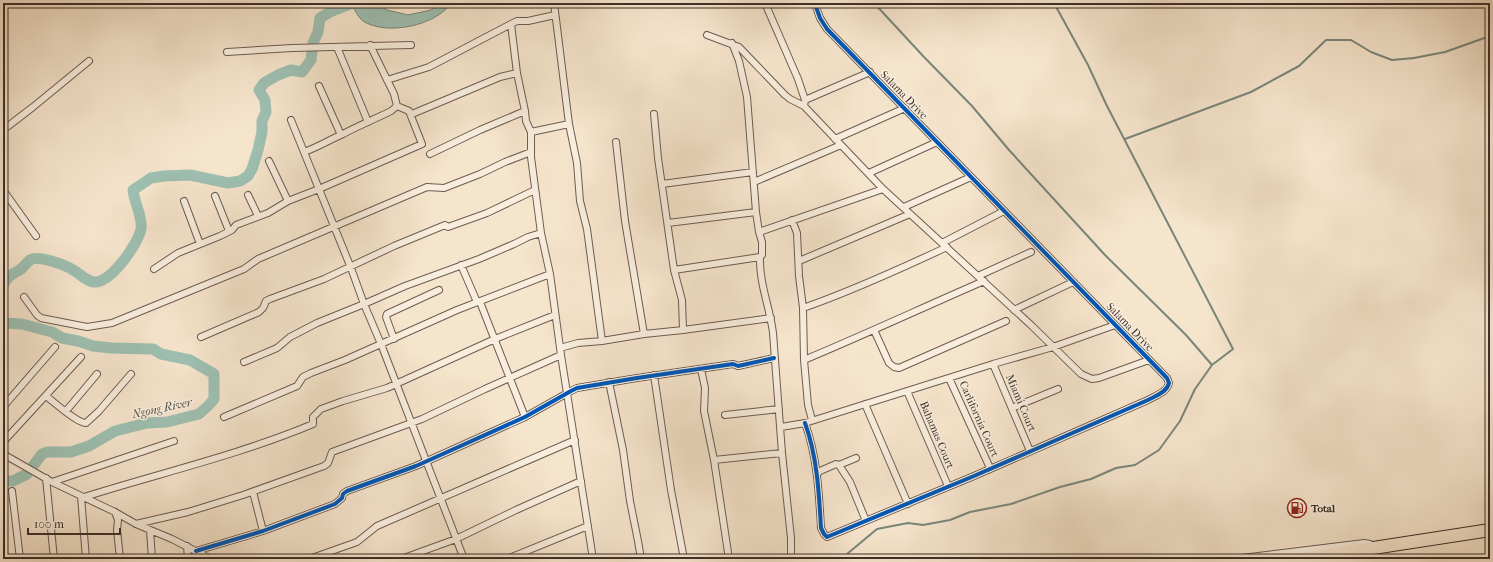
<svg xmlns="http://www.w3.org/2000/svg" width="1493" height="562" font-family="'IM FELL French Canon',serif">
<rect width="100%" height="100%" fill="#f6e5cd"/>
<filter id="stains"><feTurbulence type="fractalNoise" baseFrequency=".005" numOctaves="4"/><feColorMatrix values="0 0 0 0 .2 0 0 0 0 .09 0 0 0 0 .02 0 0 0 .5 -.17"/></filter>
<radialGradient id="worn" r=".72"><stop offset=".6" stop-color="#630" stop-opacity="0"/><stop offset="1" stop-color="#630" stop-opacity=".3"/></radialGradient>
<path fill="#9ec0b2" stroke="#78867b" d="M350,3H370L379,5L387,10L408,15L431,10L439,3H451C436,26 386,36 363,21C358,17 354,8 350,3Z"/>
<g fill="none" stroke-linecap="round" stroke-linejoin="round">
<path stroke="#78867b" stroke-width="2" d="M874,3L924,57L972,106L1009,150L1105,255L1186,335L1212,365
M1125,139L1251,92L1299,66L1326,40H1351L1371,52L1392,60L1414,58L1445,52L1490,36
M3,280L7,277
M841,559L877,529L908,523L923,525L950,520L970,512L1011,504L1060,487L1091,479L1116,468L1135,465L1159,450L1180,421L1195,389L1212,365L1233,349L1106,104L1088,65L1054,3"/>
<path stroke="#9ec0b2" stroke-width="11" d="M3,285C8,275 12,275 21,269C25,266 27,261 32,259C40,256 66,265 73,270C81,274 85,281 94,282C111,283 138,244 141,229C143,218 134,202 133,190L151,178L164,176L190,175L228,183L240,181L248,176L252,169L258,150L262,132V121L266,112L265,100L259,90L264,83L278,75L291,70L302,72L311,60L313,43L318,32L320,18L330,12L353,3
M3,323L22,324L52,332L62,338L78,341L93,346L111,348L153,349L161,354L190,360L214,374V399L208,406L199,414L167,422L147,423L115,431L89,446L71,452H47L42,454L27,474L13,481H3"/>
<g stroke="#6c5c52" stroke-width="8">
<path id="street" d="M554,3L569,124L577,163L580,201L587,229L602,341
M765,3L798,79L805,100L804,106L883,189
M707,35L739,47L785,95L790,99L804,106
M732,43L739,61L747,97L756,212L759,232L762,242V255L760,257C759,283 770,308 773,333L782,453L791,538V559
M337,47L368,122
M227,52L292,48L411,45
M517,73L525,111
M387,80L429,67L511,24
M319,86L341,135
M805,100L870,72
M397,106L409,111L412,114L500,77L517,73L511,24L517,21H528L555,15
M654,114L658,158L674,270L682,300L683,330
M291,120L351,268L364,304L381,344L464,559
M3,130L33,107L89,61
M531,132V157L541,233L550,274L561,355L593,559
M835,139L905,108
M616,142L625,221L644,334
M304,152C318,147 329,140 343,134C358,126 375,119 391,111L397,106L394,94L370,45
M430,154L480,130L525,111L526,121L531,132L569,124
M269,161L288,201
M869,173L937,142
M754,182L841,145
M662,184L753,172
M3,190L36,236
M248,195L258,216
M215,196L229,231
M184,201L200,244
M904,207L971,177
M792,220L797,233L799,276L803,308L804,360L808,405L812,420
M668,223L756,212
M759,232L883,189L1032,326L1081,374L1092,379L1099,378L1149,360
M942,243L1004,211
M799,261L910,214
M461,265L477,302
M154,269L178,253L220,236L232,230L236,225L268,213L288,201L319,189L422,144L409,111
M674,270L760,257
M978,276L1031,252
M24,297L37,315L41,318L87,327L112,323L244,269L258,259L427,187L444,188L480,174L505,162L531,152
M480,302L525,417
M803,308C852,291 900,269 947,247
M1014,310L1073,282
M874,330L889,363L894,367L899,368L1006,321
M201,337L259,312L263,308L266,301L270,299L324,279L394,246L445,225L448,227L487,213L535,190
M394,339L386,317L387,314L439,290
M560,348L578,343L602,341L644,334L683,330L771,318
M804,360C864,335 924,307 984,281
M244,362L277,348L290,337L317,323L364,304L405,286L479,259L514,244L528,237L541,233
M993,364L1030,451
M701,369L705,388L704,411L714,460L729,559
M654,375L671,490L684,559
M949,378L990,468
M609,382L623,450L630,501L638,541L641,559
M907,391L948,486
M46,396C54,402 77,423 86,423L99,411L131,374
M865,404L908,504
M3,407L55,347
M1012,408L1058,389
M66,411L97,374
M725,415L779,409
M224,417L297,386L303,377L311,373L345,360L457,310L550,274
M805,423C817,456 819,492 821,528L824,534L827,537L974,476L1148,400C1157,395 1167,392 1169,383L1167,378L827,29L820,18L816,7
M781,427L805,423L993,364L1053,347L1115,325
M3,442L81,357
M3,454L52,482L115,512L136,524L172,539L211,559
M714,460L782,453
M839,465L856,458
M817,474L820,471L836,464L839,465L850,482L866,521
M46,478L54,559
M52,482L174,441
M12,491L20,559
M253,492L263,531
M81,496L86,559
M84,497C160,473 239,455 313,424V417L321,409L343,401L387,388L495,339L555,315
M115,512L118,520L117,530L120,559
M136,524L188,512L243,495L324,466L328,463L332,452L422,419L485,389L561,355
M150,530L152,559
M187,546L188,559
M1365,550L1374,559
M196,551L263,531L335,504L342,498L343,494L347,491L416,466L445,453L525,417L571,391L577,388L637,378L733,364L738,366L774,358
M309,559L357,542L377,526L575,440
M401,559L456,539L516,510L581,481
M507,559L588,526
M1234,559L1364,543L1370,544L1373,548"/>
</g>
<g stroke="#3e2f29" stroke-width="14">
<path id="highway" d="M1302,559L1490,530"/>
</g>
<use href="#street" stroke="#f9eede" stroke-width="6"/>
<use href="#highway" stroke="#f6e5cd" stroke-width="12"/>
<g stroke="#f9eede" stroke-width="6">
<path id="cycleway" d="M805,423C817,456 819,492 821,528L824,534L827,537L974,476L1148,400C1157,395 1167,392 1169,383L1167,378L827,29L820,18L816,7
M196,551L263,531L335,504L342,498L343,494L347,491L416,466L445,453L525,417L571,391L577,388L637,378L733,364L738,366L774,358"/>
</g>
<use href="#cycleway" stroke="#0057b8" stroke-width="4"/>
</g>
<defs>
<g id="fuel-ring" transform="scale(1)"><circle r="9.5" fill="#f9eede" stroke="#8f2418" stroke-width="1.5"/><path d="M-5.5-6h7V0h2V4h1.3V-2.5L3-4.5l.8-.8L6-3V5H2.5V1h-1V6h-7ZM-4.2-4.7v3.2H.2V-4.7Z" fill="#8f2418"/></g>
</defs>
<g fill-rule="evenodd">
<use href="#fuel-ring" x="1297" y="508"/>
</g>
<g text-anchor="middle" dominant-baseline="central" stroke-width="3" stroke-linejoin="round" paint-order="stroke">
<g font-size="11" fill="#3e2f29" stroke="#f9eede">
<text transform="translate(904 95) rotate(46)">Salama Drive</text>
<text transform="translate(1130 327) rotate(46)">Salama Drive</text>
<text transform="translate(1021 403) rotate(67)">Miami Court</text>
<text transform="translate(979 419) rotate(66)">Carlifornia Court</text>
<text transform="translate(937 435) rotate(67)">Bahamas Court</text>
</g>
<g font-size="11" font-weight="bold" fill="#3e2f29" stroke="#f9eede" text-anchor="start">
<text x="1311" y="508">Total</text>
</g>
<g font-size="12" font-style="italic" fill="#56534b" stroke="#f9eede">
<text transform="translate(162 408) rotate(-12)">Ngong River</text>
</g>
</g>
<rect width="1493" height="562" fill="none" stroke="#f6e5cd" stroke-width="16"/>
<rect x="4" y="4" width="1485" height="554" fill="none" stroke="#3e2f29" stroke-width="2"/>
<rect x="8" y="8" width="1477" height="546" fill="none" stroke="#3e2f29"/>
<path d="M28 528v6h92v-6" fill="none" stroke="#3e2f29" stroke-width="2"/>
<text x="34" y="528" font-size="12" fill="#3e2f29" stroke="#f9eede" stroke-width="3" paint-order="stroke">100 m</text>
<rect width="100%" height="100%" filter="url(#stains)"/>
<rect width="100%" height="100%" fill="url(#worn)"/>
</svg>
